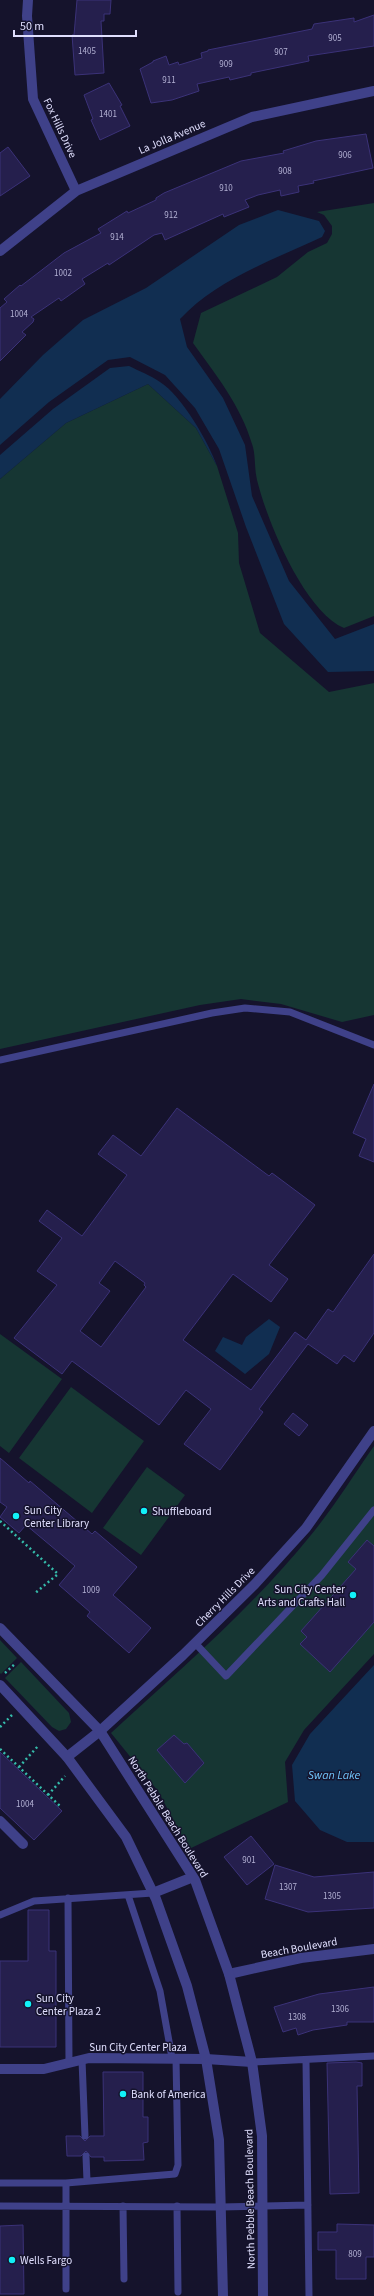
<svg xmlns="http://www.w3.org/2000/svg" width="374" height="2296" font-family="'Source Sans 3',sans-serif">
<rect width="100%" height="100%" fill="#15132c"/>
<path fill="#163633" d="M374,203V616L344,628C304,611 267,521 257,480C254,468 256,455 252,444C241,406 216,375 193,343L201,313L277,277L308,252L327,243L332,234V226L324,215L317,212Z
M148,384L196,428L217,466L238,533L239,563L260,633L329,692L374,683V1015L342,1022L281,1004L241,999L200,1005L0,1049V479L66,423Z
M0,1334L62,1379L9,1453L0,1446Z
M71,1387L144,1441L92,1513L19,1458Z
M374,1446V1654L304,1730L285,1762L288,1802L189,1849L158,1791L111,1733C180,1670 252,1608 311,1535C334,1507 353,1476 374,1446Z
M147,1467L185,1495L141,1555L103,1528Z
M0,1640L17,1658L1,1674L0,1673Z
M21,1662L69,1713L71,1722L66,1729L59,1731L52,1727L5,1678Z"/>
<path fill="#112e51" d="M278,210L319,221L325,231L322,237C273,260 217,279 180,319L187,347L223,398L245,445L252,496L289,581L335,639L374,624V671L328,672L284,624L246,527L219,449L195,408L165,375L130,357L108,360L49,402L0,445V399L43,355L83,320L146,288L239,225Z
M129,366C139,371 150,375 160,382C182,396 208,441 217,466L196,428L148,384L66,423L0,479V455L53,409L110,368Z
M269,1319L280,1327L269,1354L245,1374L215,1351L223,1337L242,1345L246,1337Z
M374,1665V1842H347L320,1830L295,1801L292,1765L310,1734Z"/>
<path fill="#251f4d" stroke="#3b3278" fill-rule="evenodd" d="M77,0H111L110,14H104V21H101L104,73L75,75L72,35H74Z
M374,15V46L308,56L309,61L251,73V75L230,80L229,77L197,84L199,91L172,100L151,103L140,69L153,62V61L166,56L169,65L178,62L179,65L202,58L201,53L208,51V50L312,29L314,24L354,18V22Z
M109,83L122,105L120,106L130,126L100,140L91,120L93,119L84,95Z
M366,134L373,168L313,181L314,183L298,186L299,192L281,196L280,190L258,195L245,200L249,207L224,217L223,214L165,240L162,233L154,235L109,265L108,263L82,279L85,284L61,301L59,298L31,317L34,319L33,322L22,332L26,335L0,361V308L7,302L4,299L20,285L21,286L64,253L101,233L98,229L127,211L128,213L156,200V198L164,193L241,161L284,153L283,151L316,141Z
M8,147L30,176L0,196V153Z
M374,1084V1162L359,1156L366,1139L353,1133Z
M177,1108L269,1176L272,1173L315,1205L269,1265L288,1279L271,1302L233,1274L183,1340L251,1390L295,1332L306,1340L328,1309L333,1312L374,1254V1333L354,1362L344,1355L337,1364L308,1344L259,1409L263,1412L220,1470L184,1444L211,1409L186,1390L159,1425L72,1361L62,1374L14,1338L57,1285L37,1271L62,1238L39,1221L47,1210L82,1236L127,1175L98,1154L113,1135L141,1156ZM115,1261L145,1283L144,1285L146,1287L101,1347L80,1331L110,1291L99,1283Z
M293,1413L308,1425L299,1436L284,1424Z
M0,1458L29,1483L30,1481L92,1534L95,1531L137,1567L113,1595L151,1628L129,1653L87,1616L90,1612L59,1585L75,1566L26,1525L19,1533L0,1517L7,1507L0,1502Z
M367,1540L374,1546V1622L330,1672L300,1644L307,1637L301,1631L356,1569L348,1562Z
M174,1735L184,1744L187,1743L204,1763L185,1783L157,1750Z
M0,1752L62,1811L34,1840L0,1808Z
M251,1836L274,1864L247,1885L224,1857Z
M275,1865L314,1877L374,1872V1908L308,1912L265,1899Z
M28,1910H49V1951H56V2047H0V1961H28Z
M374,1987V2022H347V2025L313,2030L298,2035L296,2028L283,2032L274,2007L319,1994Z
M356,2062L362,2063V2086H357L359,2193L330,2194L327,2063Z
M103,2072H143V2117H148V2142L143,2143L144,2160L104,2161V2157H91L86,2151L81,2156H67L66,2136H80L85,2141L90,2136H104Z
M337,2224L374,2225V2257H366V2279H336V2250H318V2232H337Z
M23,2225L24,2294H0V2226Z"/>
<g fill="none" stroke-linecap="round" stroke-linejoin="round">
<path stroke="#35bbaa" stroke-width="2.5" stroke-dasharray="2 3" stroke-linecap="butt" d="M0,1521L58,1574L34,1594
M5,1673L16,1663
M0,1727L12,1715
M0,1749L60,1806
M19,1767L39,1745
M48,1795L65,1776"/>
<path stroke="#3f4189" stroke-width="7" d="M0,1060L212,1013L245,1008L290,1012L374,1045
M195,1643L226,1676L322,1575L374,1510
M128,1895L160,1991L172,2058
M68,1898L69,2063
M0,1915L34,1901L153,1893
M82,2060L85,2136
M306,2060L309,2296
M252,2062L374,2056
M86,2156L87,2181
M0,2183H66V2289
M66,2183L175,2174L178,2165L176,2059
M0,2206L221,2207L308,2205
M123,2206L124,2279
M177,2206L178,2292"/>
<path stroke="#3f4189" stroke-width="10" d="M28,0L27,16L33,99L76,191
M0,251L76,191L252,117L374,91
M67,1757L100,1731L183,1655L255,1584L306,1528L374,1431
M0,1821L23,1844
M229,1974L301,1958L374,1949
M0,2069H44L89,2058L206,2059L252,2062"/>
<path stroke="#3f4189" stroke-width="10" d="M0,1628L100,1731L195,1880L229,1974L252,2062L262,2136L263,2296
M0,1685L67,1757L126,1837L156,1899L187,1986L206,2059L219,2140L223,2296
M153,1893L193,1877"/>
</g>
<g fill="#11f1f8" stroke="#15132c" stroke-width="1.5">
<circle cx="144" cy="1511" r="4"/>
<circle cx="16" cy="1516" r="4"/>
<circle cx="353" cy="1595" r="4"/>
<circle cx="28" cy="2004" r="4"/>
<circle cx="123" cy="2094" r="4"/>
<circle cx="12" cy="2260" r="4"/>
</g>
<g text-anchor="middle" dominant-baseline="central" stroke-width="3" stroke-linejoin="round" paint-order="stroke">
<g font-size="9" fill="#b1afd2">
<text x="335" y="38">905</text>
<text x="87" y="51">1405</text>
<text x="281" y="52">907</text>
<text x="226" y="64">909</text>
<text x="169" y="80">911</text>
<text x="108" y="114">1401</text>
<text x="345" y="155">906</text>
<text x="285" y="171">908</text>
<text x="226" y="188">910</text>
<text x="171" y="215">912</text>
<text x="117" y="237">914</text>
<text x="63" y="273">1002</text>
<text x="19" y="314">1004</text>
<text x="91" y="1590">1009</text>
<text x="25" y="1804">1004</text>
<text x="249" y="1860">901</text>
<text x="288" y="1887">1307</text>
<text x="332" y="1896">1305</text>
<text x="340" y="2009">1306</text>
<text x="297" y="2017">1308</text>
<text x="355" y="2254">809</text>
</g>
<g font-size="11" fill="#e0dffe" stroke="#15132c">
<text transform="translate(60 128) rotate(65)">Fox Hills Drive</text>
<text transform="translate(172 137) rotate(-23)">La Jolla Avenue</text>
<text transform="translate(225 1597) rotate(-45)">Cherry Hills Drive</text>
<text transform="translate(168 1817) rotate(58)">North Pebble Beach Boulevard</text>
<text transform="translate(299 1948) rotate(-10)">Beach Boulevard</text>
<text x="138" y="2047">Sun City Center Plaza</text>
<text transform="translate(250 2199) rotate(-91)">North Pebble Beach Boulevard</text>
</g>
<g font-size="11" fill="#e0dffe" stroke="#15132c" text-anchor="start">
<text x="24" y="1510">Sun City<tspan x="24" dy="13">Center Library</tspan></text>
<text x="152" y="1511">Shuffleboard</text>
<text x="345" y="1589" text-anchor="end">Sun City Center<tspan x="345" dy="13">Arts and Crafts Hall</tspan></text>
<text x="36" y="1998">Sun City<tspan x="36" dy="13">Center Plaza 2</tspan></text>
<text x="131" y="2094">Bank of America</text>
<text x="20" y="2260">Wells Fargo</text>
</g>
<g font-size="12" font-style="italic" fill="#70c4fb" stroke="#15132c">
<text x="334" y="1775">Swan Lake</text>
</g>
</g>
<path d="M14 30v6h122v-6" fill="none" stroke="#e0dffe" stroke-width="2"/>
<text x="20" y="30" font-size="12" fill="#e0dffe" stroke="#15132c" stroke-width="3" paint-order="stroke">50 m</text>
</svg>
